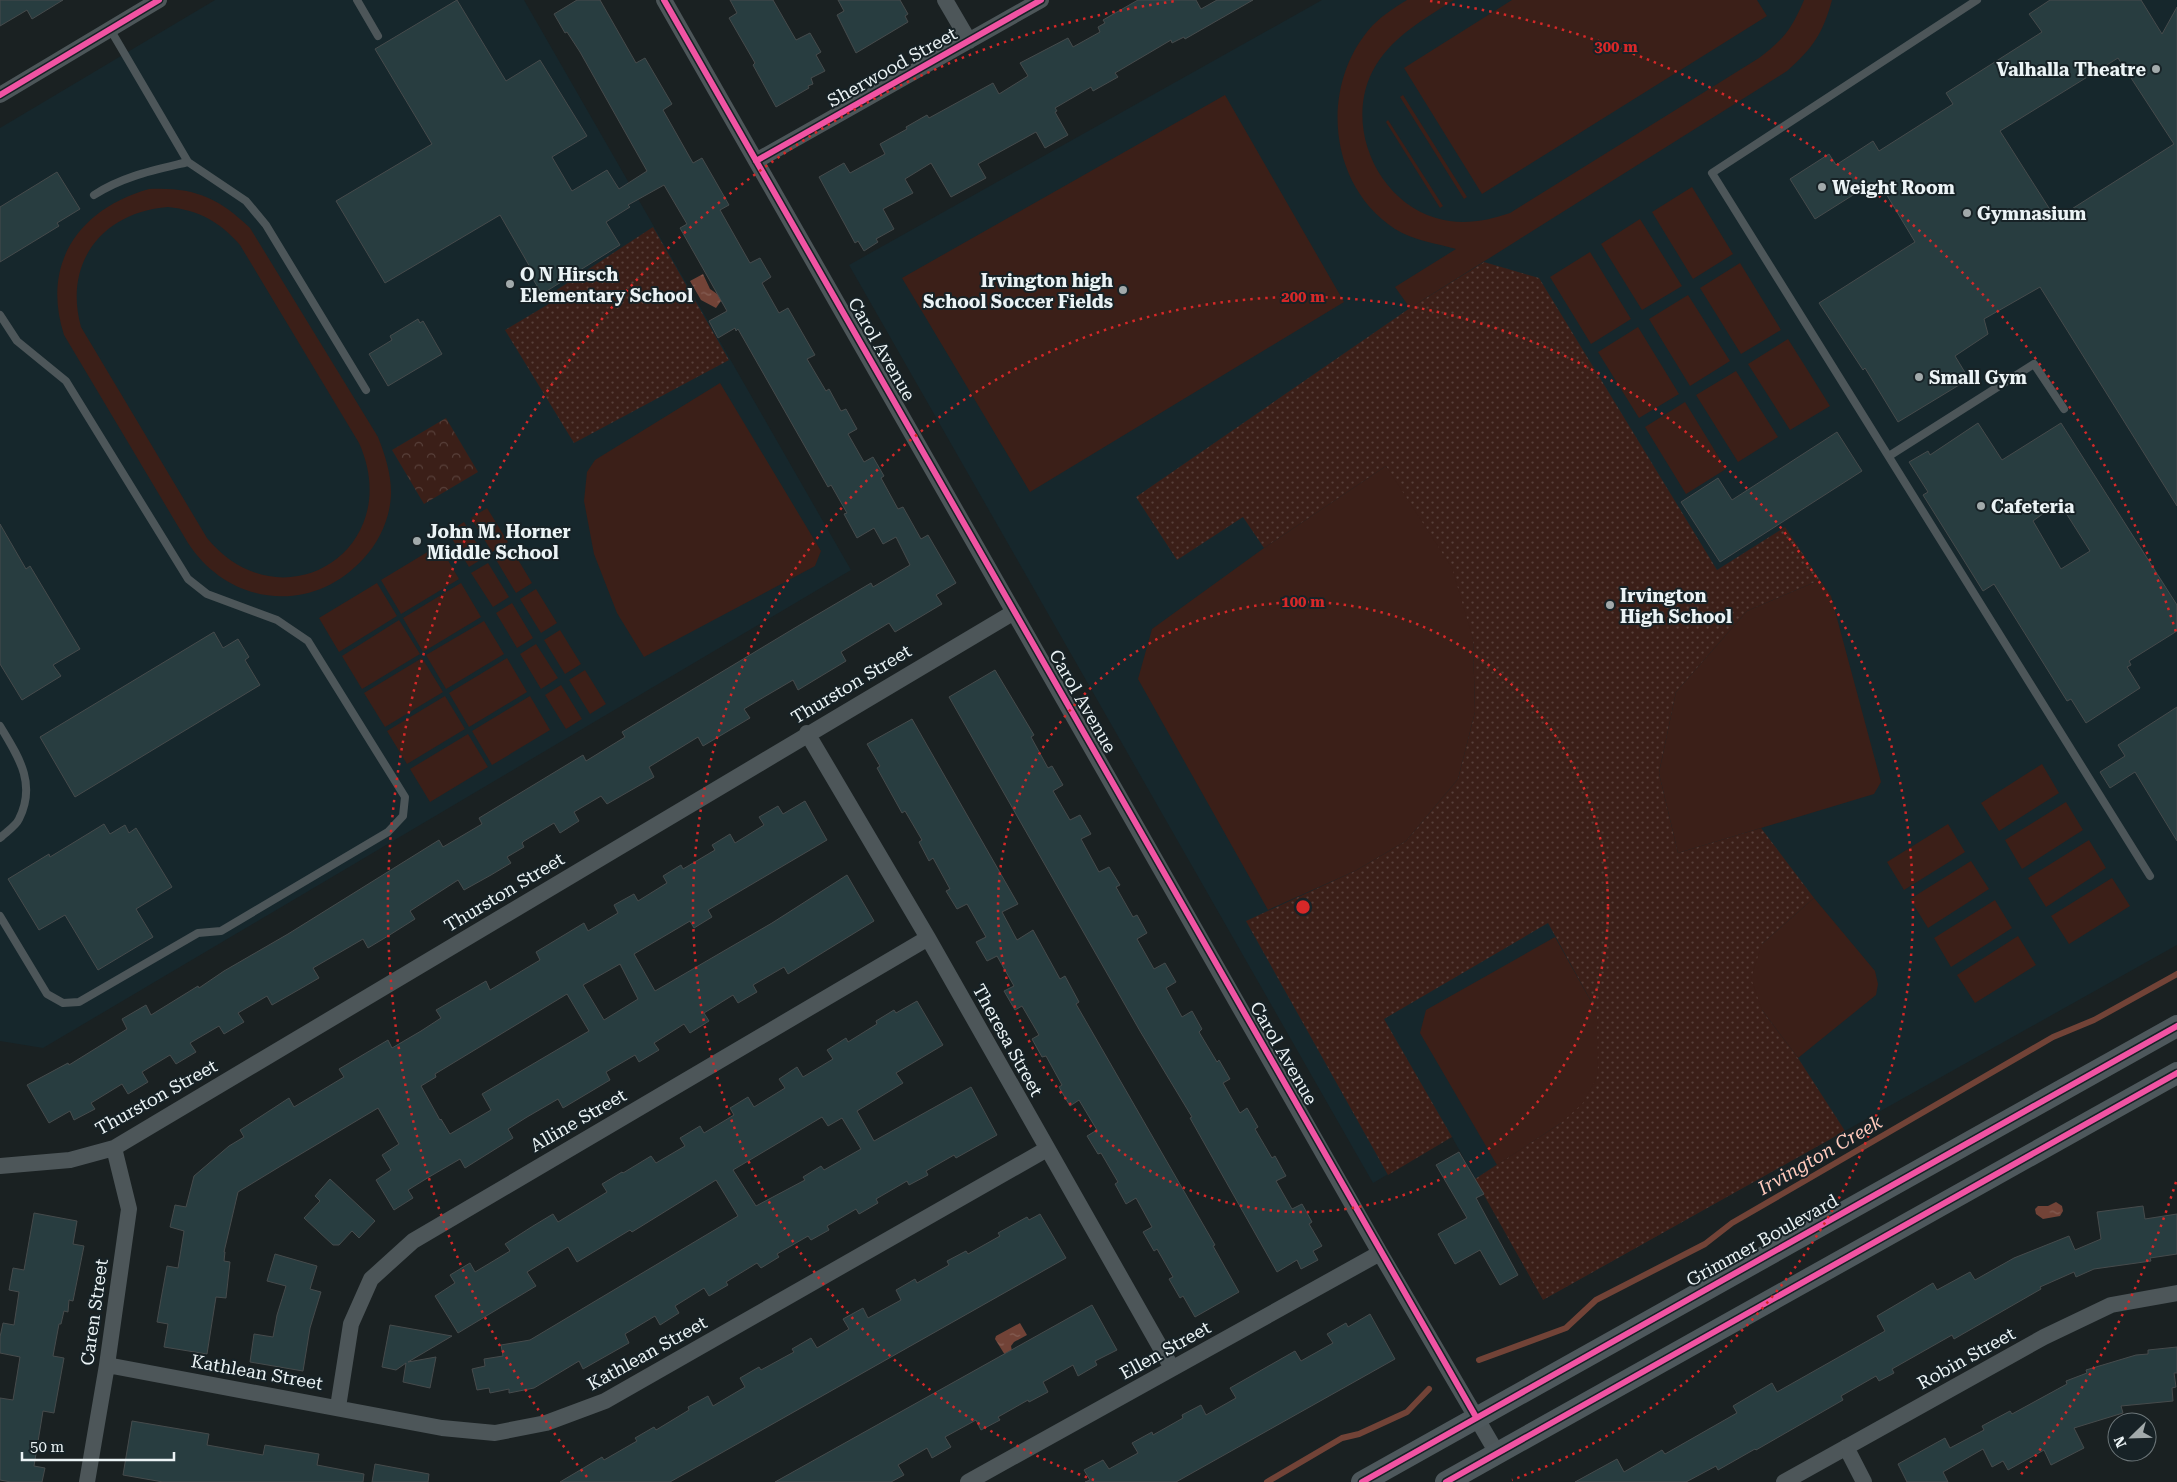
<svg xmlns="http://www.w3.org/2000/svg" width="2177" height="1482" font-family="'Roboto Serif',serif">
<defs>
<pattern id="grass-dots" width="8" height="8" patternUnits="userSpaceOnUse" patternTransform="scale(1.25)"><rect width="8" height="8" fill="#3b1f18"/><path d="M2 2h.1M6 6h.1" fill="none" stroke="#58403a" stroke-width="1.8" stroke-linecap="round"/></pattern>
<pattern id="forest-crowns" width="20" height="18" patternUnits="userSpaceOnUse" patternTransform="scale(1.25)"><rect width="20" height="18" fill="#3b1f18"/><path d="M2 6a3 3 0 1 1 6 0M12 15a3 3 0 1 1 6 0" fill="none" stroke="#58403a"/></pattern>
<pattern id="water-ripples" width="26" height="14" patternUnits="userSpaceOnUse" patternTransform="scale(1.25)"><rect width="26" height="14" fill="#724337"/><path d="M2 4q2-2 4 0t4 0M15 11q2-2 4 0t4 0" fill="none" stroke="#865f55"/></pattern>
</defs>
<rect width="100%" height="100%" fill="#1a2122"/>
<path fill="#16272c" d="M215,0H524L851,570L43,1048L0,1041V128Z
M1322,0H2177V945L1543,1300L1452,1137L1373,1183L849,265Z"/>
<path fill="url(#grass-dots)" d="M653,227L729,360L574,443L505,330L552,302L549,295Z
M1484,262L1539,278L1717,570L1785,527L1820,580L1747,611L1676,692L1659,773L1678,853L1761,828L1814,898L1762,944V1010L1798,1058L1845,1131L1543,1300L1475,1179L1561,1123L1597,1012L1548,923L1384,1019L1452,1137L1388,1175L1246,921L1355,871L1406,841L1458,779L1475,712L1473,639L1386,466L1264,548L1243,517L1177,560L1136,497L1410,308Z"/>
<path fill="url(#forest-crowns)" d="M446,418L478,472L424,504L392,450Z"/>
<path fill="#3b1f18" fill-rule="evenodd" d="M1407,0H1454C1424,19 1395,35 1376,65C1342,120 1375,200 1436,218C1461,226 1487,221 1510,213L1759,58C1783,40 1792,29 1804,0H1832C1823,33 1813,48 1787,71L1410,308L1395,287L1456,249C1436,243 1414,241 1395,229C1327,185 1319,83 1373,25C1383,15 1395,7 1407,0Z
M1512,0H1757L1767,16L1482,194L1404,68Z
M1225,95L1344,302L1030,492L902,278Z
M1403,95L1467,197L1464,199L1400,97Z
M1388,120L1443,206L1440,208L1386,122Z
M1692,187L1733,254L1693,279L1652,212Z
M149,189C193,187 218,197 250,228L378,437C385,455 391,473 391,492C391,516 380,541 364,558C312,616 229,606 188,543L64,335C41,263 79,209 149,189ZM168,207C199,210 220,222 240,245L359,443C407,550 281,628 207,538L81,327C63,262 103,212 168,207Z
M1640,219L1682,286L1642,310L1601,244Z
M1590,252L1631,319L1591,344L1550,277Z
M1740,263L1781,330L1741,354L1700,288Z
M1688,295L1730,361L1690,386L1649,319Z
M1638,327L1679,394L1639,418L1598,352Z
M1788,339L1830,406L1790,430L1748,364Z
M1736,371L1778,437L1738,462L1696,395Z
M720,383L821,551L815,566L644,657L617,613L594,554L584,501L587,472L595,460Z
M1685,402L1726,469L1686,494L1645,427Z
M1386,466L1452,568L1473,639L1475,712L1458,779L1406,841L1355,871L1268,910L1138,679L1152,629L1264,548Z
M487,508L508,542L492,552L471,518Z
M464,522L485,557L469,567L448,532Z
M439,545L459,579L401,614L381,580Z
M511,548L532,583L516,593L495,558Z
M488,563L509,597L493,607L471,573Z
M1820,580L1831,596L1881,782L1874,794L1678,853L1659,773L1676,692L1747,611Z
M377,583L397,616L339,652L319,618Z
M461,583L481,617L423,652L403,618Z
M536,589L557,623L541,633L520,599Z
M512,603L533,638L517,648L496,613Z
M399,620L420,654L362,689L342,656Z
M484,621L504,654L446,689L426,655Z
M560,630L581,664L565,674L544,640Z
M536,644L558,678L541,689L520,654Z
M422,658L443,692L385,727L364,693Z
M507,658L527,692L469,727L449,693Z
M585,670L606,704L590,714L569,680Z
M561,685L582,719L566,729L545,695Z
M445,696L465,729L407,764L387,731Z
M530,696L550,730L492,765L472,731Z
M468,734L488,767L430,802L410,769Z
M2042,764L2059,793L1999,831L1981,803Z
M2066,802L2083,830L2022,869L2005,840Z
M1948,824L1965,852L1904,890L1887,862Z
M2089,840L2106,868L2046,907L2028,878Z
M1971,861L1989,889L1928,928L1910,899Z
M2112,878L2130,906L2069,944L2051,916Z
M1814,898L1875,971L1878,984L1876,995L1798,1058L1762,1010L1751,978L1762,944Z
M1995,900L2012,928L1951,967L1934,938Z
M2018,936L2036,965L1975,1003L1957,975Z
M1555,937L1597,1012L1598,1075L1583,1103L1561,1123L1497,1165L1420,1033L1426,1010Z"/>
<path fill="url(#water-ripples)" d="M703,274L710,289L723,298L716,308L701,300L690,281Z
M2056,1202L2062,1206L2063,1211L2060,1216L2043,1219L2036,1214L2035,1209L2038,1206H2048Z
M1020,1323L1027,1335L1014,1342L1011,1346L1012,1351L1005,1355L995,1339L996,1336Z"/>
<g fill="none" stroke-linecap="round" stroke-linejoin="round">
<path stroke="#724337" stroke-width="6" d="M1479,1360L1566,1328L1596,1300L1705,1244L1732,1223L2053,1037L2094,1020L2177,974
M1267,1482L1342,1438L1359,1434L1407,1412L1429,1389"/>
</g>
<path fill="#283d40" stroke="#464b4c" fill-rule="evenodd" d="M0,0H63L32,19L27,10L0,26Z
M457,0L506,81L540,60L587,136L552,157L572,191L607,170L619,189L647,171L580,52L567,32L565,33L554,14L577,0H600L636,63L645,58L672,104L663,110L693,163L702,158L713,177L729,205L720,210L750,263L760,258L771,277L762,283L779,313L788,308L807,341L815,355L807,359L826,391L829,389L841,411L846,409L857,429L848,434L864,462L873,457L884,476L881,478L898,509L903,507L921,539L928,535L956,583L936,595L942,604L895,632L889,623L869,635L841,652L846,661L798,690L793,680L764,697L744,709L750,718L703,746L698,737L649,767L654,777L607,804L601,796L574,812L579,821L560,833L554,823L524,841L522,843L524,847L507,857L511,863L491,875L464,890L458,880L410,911L415,919L388,936L368,948L363,939L313,968L319,978L300,989L272,1005L267,996L238,1013L244,1022L224,1034L219,1026L190,1043L196,1052L176,1064L170,1055L142,1072L148,1082L128,1094L122,1084L91,1103L95,1109L74,1120L70,1111L49,1123L27,1085L68,1063L69,1065L127,1029L122,1019L146,1005L151,1015L198,986L199,988L224,971L288,934L439,840L443,847L482,824L479,818L583,755L586,761L625,737L622,732L798,626L871,583L873,587L910,565L896,537L883,544L874,528L857,538L844,514L847,513L831,485L828,487L738,329L736,331L735,328L718,338L709,321L727,311L680,228L687,224L664,185L628,205L630,207L606,222L620,245L542,294L531,276L534,274L500,215L385,283L336,201L432,144L375,49Z
M730,0H773L796,40L810,33L821,52L816,55L825,71L811,78L813,84L808,86L809,88L776,107L753,65L755,63L729,18L737,13Z
M838,0H900L908,14L905,16L908,22L856,53L837,15L844,11Z
M1138,0H1196L1201,9L1217,0H1253L1185,39L1184,37L1172,43L1171,40L1115,73L1118,77L1093,91L1091,87L1055,108L1057,111L1055,112L1068,135L1045,148L1036,132L978,164L986,178L951,197L931,163L905,179L913,193L883,209L894,229L876,239L878,242L864,251L858,241L855,243L819,177L844,163L850,173L885,154L880,144L907,129L906,127L927,115L929,118L993,83L999,94L1028,76L1020,63L1068,38L1073,47L1100,32L1098,27L1105,23L1103,20Z
M2050,0H2141L2162,34L2177,7V506L2040,287L1984,319L1988,334L1955,356L1969,379L1898,422L1865,368L1863,370L1819,303L1915,242L1885,192L1877,197L1869,185L1815,219L1790,179L1829,154L1836,165L1873,141L1879,151L1953,104L1946,93L2042,32L2029,14ZM2118,58L2174,144L2056,219L2000,131Z
M57,172L80,209L57,223L59,226L0,262V207Z
M418,319L420,323L423,321L442,354L388,386L369,354L392,340L390,336Z
M1978,423L2002,460L2061,423L2177,605V631L2129,661L2131,665L2127,667L2140,688L2086,723L2071,699L2067,701L1994,584L1983,591L1923,495L1928,492L1909,462L1928,451L1930,455ZM2059,502L2090,551L2061,569L2033,521Z
M1837,432L1862,471L1720,562L1681,502L1718,478L1732,500Z
M0,524L26,569L30,566L80,649L53,665L61,676L22,700L0,664Z
M214,632L223,648L238,639L249,657L245,660L260,685L75,797L40,737Z
M995,670L1034,735L1031,737L1048,768L1052,766L1063,785L1053,791L1070,820L1080,815L1091,834L1081,839L1099,872L1109,867L1120,885L1116,887L1133,917L1137,915L1147,933L1137,939L1154,969L1165,963L1176,982L1166,988L1182,1017L1192,1011L1202,1029L1199,1032L1217,1062L1219,1060L1230,1079L1223,1083L1240,1113L1247,1108L1258,1127L1255,1129L1272,1158L1275,1156L1286,1176L1276,1181L1292,1209L1302,1204L1312,1222L1309,1224L1322,1246L1313,1251L1318,1260L1301,1269L1297,1260L1277,1272L1190,1118L1192,1117L1140,1031L949,697Z
M2177,707V841L2135,772L2110,788L2100,772L2125,756L2118,745Z
M912,719L1018,904L1002,912L1017,940L1033,930L1060,979L1065,976L1079,1002L1076,1004L1215,1245L1213,1246L1239,1292L1195,1317L1183,1296L1180,1298L1169,1279L1173,1277L1157,1249L1154,1251L1143,1232L1152,1227L1136,1198L1126,1204L1115,1184L1118,1182L1101,1153L1098,1154L1087,1136L1097,1130L1079,1100L1070,1106L1059,1087L1062,1085L1046,1056L1042,1057L1032,1039L1039,1035L1022,1006L1015,1010L1004,991L1014,986L997,956L987,961L976,942L986,937L967,904L957,909L946,891L950,889L933,858L929,861L919,842L922,840L905,811L902,813L877,768L880,766L867,744Z
M805,801L827,840L708,910L712,917L694,928L690,921L634,954L655,991L772,923L847,875L874,921L788,974L784,967L753,985L757,992L738,1003L733,995L704,1013L709,1021L690,1033L684,1024L654,1043L659,1050L639,1062L635,1055L606,1072L610,1080L563,1108L558,1099L527,1117L508,1129L513,1138L465,1168L460,1159L429,1177L408,1190L413,1198L394,1210L376,1180L391,1170L382,1155L399,1144L378,1108L284,1164L238,1192L224,1252H225L224,1261L230,1262L226,1298L216,1297L207,1354L164,1347L168,1324L157,1322L161,1299L167,1266L178,1268L184,1231L170,1227L175,1205L186,1207L194,1176L229,1146L244,1137L240,1130L289,1098L294,1107L344,1077L339,1069L388,1040L392,1048L421,1031L441,1018L436,1010L486,981L490,990L540,960L536,952L584,923L588,931L618,913L614,905L634,894L638,901L667,883L663,876L681,865L683,869L715,850L712,845L730,834L735,843L764,825L759,817L778,806L783,814ZM620,964L638,999L604,1020L583,985ZM567,994L589,1031L482,1094L491,1110L450,1134L441,1119L440,1120L421,1086L436,1077L435,1074Z
M104,824L110,834L125,825L129,833L136,828L172,887L136,909L153,937L98,970L65,915L39,930L8,879L49,854L50,857Z
M917,1001L943,1045L896,1073L903,1083L857,1111L874,1141L971,1087L997,1135L956,1158L954,1155L926,1171L928,1175L909,1185L907,1181L876,1199L878,1203L859,1214L856,1209L827,1226L829,1230L811,1240L808,1236L777,1254L779,1257L761,1268L757,1263L726,1282L728,1285L709,1296L704,1288L675,1306L679,1313L660,1325L655,1316L625,1334L629,1343L583,1369L579,1361L534,1388L509,1393V1389L490,1393L489,1388L477,1390L472,1369L485,1366L484,1359L503,1356L501,1345L530,1340L738,1216L716,1180L632,1232L630,1230L577,1262L568,1247L527,1272L536,1286L458,1333L435,1296L455,1283L450,1275L470,1263L475,1272L510,1251L505,1244L533,1226L553,1214L558,1222L607,1192L602,1184L622,1172L623,1173L651,1156L656,1163L685,1146L680,1138L700,1126L704,1133L734,1115L730,1108L748,1097L754,1107L785,1088L779,1079L797,1067L803,1077L833,1059L827,1050L846,1038L848,1042L877,1024L876,1021L894,1010L896,1013ZM822,1117L828,1126L842,1118L861,1149L824,1170L821,1166L803,1177L805,1180L756,1206L733,1170Z
M1459,1152L1484,1194L1476,1198L1518,1275L1500,1285L1480,1250L1455,1264L1438,1234L1467,1218L1436,1165Z
M330,1179L375,1221L359,1238L352,1231L339,1245H333L304,1218L320,1201L315,1196Z
M2143,1206L2145,1219L2177,1214V1254L2150,1258L2151,1261L2094,1269L2076,1277L2074,1272L2040,1287L2041,1289L1954,1339L1952,1335L1892,1369L1894,1373L1879,1381L1876,1376L1841,1396L1843,1400L1756,1450L1755,1449L1718,1470L1716,1466L1686,1482H1575L1617,1459L1624,1472L1662,1450L1665,1454L1737,1413L1733,1406L1772,1383L1777,1392L1885,1331L1877,1316L1933,1283L1937,1290L1970,1272L1975,1280L2014,1258L2069,1236L2075,1250L2101,1239L2097,1212Z
M34,1213L77,1221L73,1244L84,1246L73,1301L69,1300L68,1312L64,1311L61,1324H59L53,1356L64,1358L54,1413L43,1411L34,1466L45,1468L42,1482H11L0,1480V1398L13,1400L20,1357L0,1353V1337L3,1323L14,1325L19,1292L9,1290L13,1268L24,1270Z
M1040,1214L1066,1258L670,1482H560L602,1457L604,1460L637,1441L635,1438L654,1427L656,1430L689,1410L688,1407L708,1396L713,1406L745,1387L740,1378L759,1367L761,1370L794,1352L792,1349L811,1338L817,1348L849,1329L843,1319L863,1308L868,1318L901,1300L896,1290L915,1279L917,1283L949,1265L947,1261L966,1251L968,1254L1000,1236L998,1233L1027,1217L1029,1220Z
M275,1254L317,1266L310,1289L321,1292L310,1328L303,1371L250,1362L254,1334L273,1337L277,1315L286,1286L267,1281Z
M1092,1305L1117,1350L1095,1361L1097,1365L1078,1376L1073,1365L1043,1382L1048,1392L1029,1402L1028,1400L998,1417L1000,1420L981,1430L976,1420L945,1437L951,1447L932,1458L927,1448L898,1465L904,1475L891,1482H775Z
M1370,1314L1395,1359L1176,1482H1085L1090,1480L1084,1470L1103,1460L1109,1469L1138,1453L1132,1443L1152,1432L1153,1435L1183,1418L1182,1415L1201,1405L1206,1415L1236,1398L1230,1388L1295,1351L1301,1361L1333,1343L1327,1334L1346,1323L1348,1327Z
M390,1325L452,1336L408,1362L436,1357L430,1388L403,1382L406,1363L396,1370L382,1367Z
M2177,1347V1373H2174L2176,1387L2172,1388L2173,1401L2121,1406L2123,1413L2074,1428L2084,1448L2051,1465L2044,1450L2008,1470L2003,1461L1992,1467L1983,1449L1943,1472L1948,1482H1907L1898,1464L1945,1438L1950,1448L1984,1430L1982,1426L2010,1411L2012,1414L2067,1384L2066,1381L2087,1373L2086,1370L2136,1355L2148,1354V1350Z
M132,1421L209,1434L207,1445L263,1455L265,1445L319,1454L317,1465L364,1474L363,1482H163L123,1475Z
M375,1464L429,1474L428,1482H372Z"/>
<g fill="none" stroke-linecap="round" stroke-linejoin="round">
<path stroke="#4d5659" stroke-width="8" d="M357,0L378,36
M1977,0L1712,173L2150,876
M110,29L188,162L246,201L266,225L366,390
M94,195C123,176 155,170 188,162
M0,315L17,341L66,381L188,579L207,594L277,620L308,641L405,797L403,816L388,832L221,931L198,933L79,1002L63,1003L47,994L0,916
M1889,456L2034,364L2064,409
M0,726C18,756 37,783 19,819C16,826 6,832 0,838"/>
<path stroke="#4d5659" stroke-width="16" d="M664,0L1380,1253L1497,1453
M945,0L969,41
M0,95L159,0
M756,161L1041,0
M807,733L928,938L1172,1368
M0,1166L70,1160L114,1148L1014,612
M107,1365L442,1428L495,1433L546,1423L605,1401L1047,1149
M338,1407L351,1324L371,1279L413,1241L928,938
M1846,1447L1864,1482
M87,1482L107,1365L129,1209L114,1148
M968,1482L1380,1253
M1784,1482L2044,1337L2111,1305L2177,1293"/>
<path stroke="#4e585c" stroke-width="22" d="M1362,1482L2177,1026
M1446,1482L2177,1073"/>
<g stroke="#172226" stroke-width="9">
<path id="cycleway" d="M664,0L1476,1417
M0,95L159,0
M756,161L1041,0
M1362,1482L2177,1026
M1446,1482L2177,1073"/>
</g>
<use href="#cycleway" stroke="#f153a3" stroke-width="6"/>
</g>
<g fill="none" stroke="#d62828" stroke-width="2.5" stroke-dasharray="2.5 5">
<circle cx="1303" cy="907" r="305"/>
<path d="M1094 1480A610 610 0 1 1 1512 1480"/>
<path d="M2176 1182A915 915 0 0 1 2019 1477M587 1477A915 915 0 0 1 1176 1M1430 1A915 915 0 0 1 2176 632"/>
</g>
<g fill="#a2aaab" stroke="#172226" stroke-width="2">
<circle cx="2156" cy="69" r="5"/>
<circle cx="1822" cy="187" r="5"/>
<circle cx="1967" cy="213" r="5"/>
<circle cx="510" cy="284" r="5"/>
<circle cx="1123" cy="290" r="5"/>
<circle cx="1919" cy="377" r="5"/>
<circle cx="1981" cy="506" r="5"/>
<circle cx="417" cy="541" r="5"/>
<circle cx="1610" cy="605" r="5"/>
</g>
<g text-anchor="middle" dominant-baseline="central" stroke-width="4" stroke-linejoin="round" paint-order="stroke">
<g font-size="18" fill="#ebf3f5" stroke="#172226">
<text transform="translate(892 67) rotate(-29)">Sherwood Street</text>
<text transform="translate(882 349) rotate(60)">Carol Avenue</text>
<text transform="translate(851 684) rotate(-31)">Thurston Street</text>
<text transform="translate(1083 701) rotate(60)">Carol Avenue</text>
<text transform="translate(504 892) rotate(-31)">Thurston Street</text>
<text transform="translate(1008 1040) rotate(61)">Theresa Street</text>
<text transform="translate(1284 1053) rotate(60)">Carol Avenue</text>
<text transform="translate(156 1097) rotate(-29)">Thurston Street</text>
<text transform="translate(578 1120) rotate(-30)">Alline Street</text>
<text transform="translate(1762 1240) rotate(-29)">Grimmer Boulevard</text>
<text transform="translate(94 1312) rotate(-82)">Caren Street</text>
<text transform="translate(1165 1350) rotate(-29)">Ellen Street</text>
<text transform="translate(647 1353) rotate(-29)">Kathlean Street</text>
<text transform="translate(1966 1358) rotate(-29)">Robin Street</text>
<text transform="translate(257 1372) rotate(10)">Kathlean Street</text>
</g>
<g font-size="18" font-weight="bold" fill="#ebf3f5" stroke="#172226" text-anchor="start">
<text x="2146" y="69" text-anchor="end">Valhalla Theatre</text>
<text x="1832" y="187">Weight Room</text>
<text x="1977" y="213">Gymnasium</text>
<text x="520" y="274">O N Hirsch<tspan x="520" dy="21">Elementary School</tspan></text>
<text x="1113" y="280" text-anchor="end">Irvington high<tspan x="1113" dy="21">School Soccer Fields</tspan></text>
<text x="1929" y="377">Small Gym</text>
<text x="1991" y="506">Cafeteria</text>
<text x="427" y="531">John M. Horner<tspan x="427" dy="21">Middle School</tspan></text>
<text x="1620" y="595">Irvington<tspan x="1620" dy="21">High School</tspan></text>
</g>
<g font-size="19" font-style="italic" fill="#ffcabc" stroke="#172226">
<text transform="translate(1820 1155) rotate(-30)">Irvington Creek</text>
</g>
</g>
<circle cx="1303" cy="907" r="8" fill="#d62828" stroke="#172226" stroke-width="2.5"/>
<g font-size="15" text-anchor="middle" font-weight="bold" fill="#d62828" stroke="#172226" stroke-width="4" stroke-linejoin="round" paint-order="stroke">
<text x="1616" y="52">300 m</text>
<text x="1303" y="302">200 m</text>
<text x="1303" y="607">100 m</text>
</g>
<g transform="translate(2132 1437) rotate(247)"><circle r="24" fill="#172226" stroke="#6c7679"/>
<path d="M0-4L9 19L0 12L-9 19Z" fill="#a2aaab"/>
<text y="-8" font-size="14" font-weight="bold" text-anchor="middle" fill="#ebf3f5">N</text>
</g>
<path d="M22 1452v8h152v-8" fill="none" stroke="#ebf3f5" stroke-width="2.5"/>
<text x="30" y="1452" font-size="15" fill="#ebf3f5" stroke="#172226" stroke-width="4" paint-order="stroke">50 m</text>
</svg>
